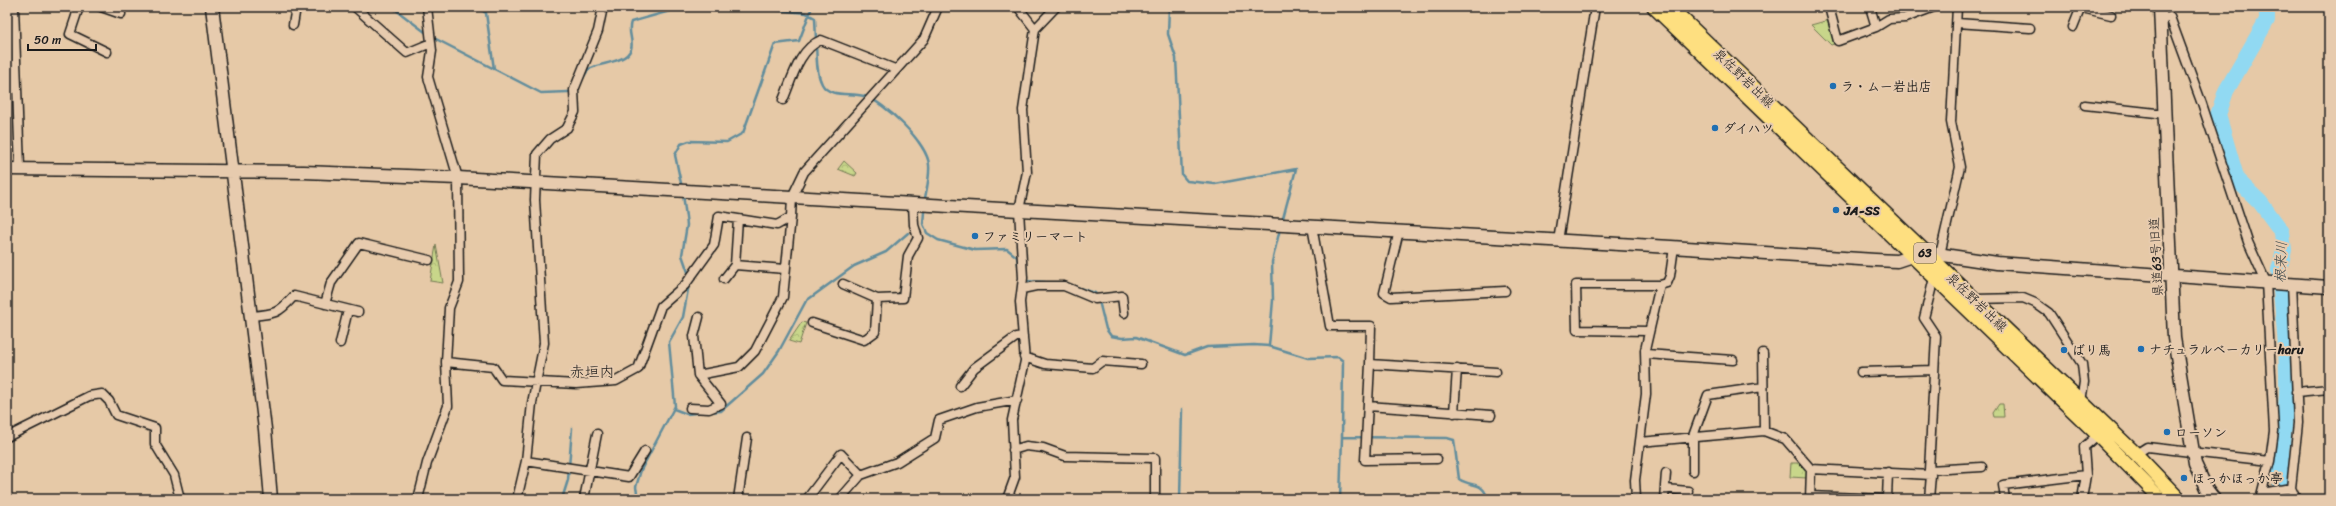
<svg xmlns="http://www.w3.org/2000/svg" width="2336" height="506" font-family="Sriracha,'Klee One',sans-serif">
<defs>
<pattern id="park-crowns" width="20" height="18" patternUnits="userSpaceOnUse"><rect width="20" height="18" fill="#c8d68a"/><path d="M2 6a3 3 0 1 1 6 0M12 15a3 3 0 1 1 6 0" fill="none" stroke="#abb776"/></pattern>
</defs>
<rect width="100%" height="100%" fill="#e6c9a7"/>
<filter id="ink" filterUnits="userSpaceOnUse"><feTurbulence type="fractalNoise" baseFrequency=".025" numOctaves="2"/><feDisplacementMap in="SourceGraphic" scale="8" xChannelSelector="R" yChannelSelector="G"/><feConvolveMatrix kernelMatrix="1 2 1 2 8 2 1 2 1" color-interpolation-filters="sRGB"/></filter>
<g filter="url(#ink)">
<path fill="url(#park-crowns)" stroke="#727953" d="M1829,20L1836,43L1831,45L1811,25Z
M844,161L857,173L855,176L838,169Z
M436,245L443,283L430,281Z
M802,322L806,323L799,344L789,341Z
M1999,404H2003L2004,417H1994L1993,413Z
M1791,463H1801L1807,469V478L1790,477Z"/>
<g fill="none" stroke-linecap="round" stroke-linejoin="round">
<path stroke="#628d9c" stroke-width="2.5" d="M392,7L425,32
M477,7L486,13L494,69
M750,7L806,13L815,18L816,40
M1169,7L1168,34L1176,58L1182,175L1187,181L1215,184L1296,169L1282,222
M436,39L541,93L568,92
M816,45C817,57 816,73 822,84C829,98 851,92 864,96C884,101 928,144 929,165C930,175 927,188 925,198
M581,82C583,78 586,72 589,69C600,62 625,64 631,49C634,40 627,32 631,22L684,7
M682,188L675,155L681,144L689,141L727,142L743,133L775,44L799,41L812,7
M683,194L687,225L682,255L689,275
M924,212L923,224L927,233L938,240L975,250L1007,249L1017,257L1019,272
M1024,281L1045,282
M1064,283L1095,293L1097,296
M1099,301L1106,329L1111,336L1122,338L1136,337L1185,355L1207,347L1254,345L1269,346L1308,358L1338,357L1343,361L1342,437L1447,438L1454,440L1459,479C1472,488 1482,480 1488,499
M1269,346L1273,300L1272,262L1280,229
M674,409L687,414L705,412
M709,412L721,411L763,374L779,351L806,301L854,266L886,252L908,233
M562,499L568,480L572,428
M638,499L636,487L641,470L675,406L669,342L683,317L689,284
M1180,499L1182,409
M1340,499L1342,437"/>
<path stroke="#91d9f2" stroke-width="16" d="M2267,7V20L2226,91L2218,115L2237,180L2260,202L2282,232L2284,250L2279,270C2283,311 2288,353 2287,395C2285,430 2276,466 2283,499"/>
<g stroke="#1c1c1c" stroke-width="11">
<path id="street" d="M14,7L20,168
M79,7L70,34L107,52
M101,7L121,14
M1018,7L1035,29
M1829,7L1838,41L1876,27L1889,19L1905,18L1934,7
M1870,7L1876,27
M2078,7L2111,15
M356,8L407,53L431,43
M2161,19L2170,17L2202,104L2248,242L2266,282L2274,431L2270,461L2260,499
M1957,23L2030,28
M293,25L296,7
M2073,27L2081,7
M783,100C792,79 799,49 821,40L895,69
M2085,105L2165,114
M1312,226L1330,326H1371L1370,364L1496,372
M1399,231L1384,293L1391,297L1505,291
M1558,241L1595,7
M1939,259L1960,167L1951,122L1957,7
M735,265L785,269
M724,279L735,265L738,219
M843,284L877,299L903,298L908,256L918,238L914,225L913,204
M1022,289L1036,286H1064L1095,299L1122,296L1124,313
M1974,299L2023,298L2035,303L2049,313L2082,364L2084,382L2081,402
M325,304L331,283L359,243L429,260
M251,316C275,314 278,314 294,296L358,312
M812,323L864,340L875,332L877,299
M1649,331L1577,330L1576,285H1660
M340,343L348,310
M1763,353L1764,431
M1646,354L1733,360
M1024,357L1045,364L1093,368L1102,361L1141,364
M446,362L493,367L502,380L576,384L616,381L638,369L661,306L685,285L714,245L719,216L777,225L791,217L792,197L804,172L924,39L938,7
M1370,364L1365,460L1437,459
M1861,372L1934,370
M698,375L739,367L755,351L783,297L791,217
M960,386L974,368L1016,337L1023,336
M2296,392L2329,389
M1368,406L1491,415
M690,408L709,409L721,404L698,375L694,336L699,317
M1454,413L1457,369
M7,437L89,396L102,394L109,401L116,415L155,428V444L174,475L180,499
M1640,442L1764,431L1785,439L1811,469L1931,475
M1013,450L1026,446L1043,448L1065,456L1155,458V499
M2136,454L2147,447L2270,461
M526,461L629,477L645,451
M1929,470L1982,467
M1693,471V436L1708,395L1763,387
M2291,488L2296,499
M1666,489L1688,491
M2262,493L2291,488L2298,423L2292,283
M1810,496L1887,499L1888,472
M418,499L427,463L448,406L446,362L449,308L459,282L458,178L428,77L432,51L427,7
M517,499L526,461L532,403L544,343L535,200L537,154L550,139L567,128L575,112L574,90L598,31L603,7
M584,499L597,434
M738,499L747,438
M807,499L841,454L861,475
M840,499L861,475L897,462L935,438L939,420L977,407L1017,400
M1007,499L1015,477L1012,420L1025,361L1020,302L1023,278L1019,210L1027,172L1023,110L1035,29L1056,7
M1636,499L1635,480L1646,394L1645,350L1660,285L1667,283L1670,276L1674,247
M1664,499L1666,473
M1810,499L1811,469
M1929,499L1931,475L1929,470L1936,336L1924,318L1935,274
M2005,499L2003,485L2086,475
M2082,499L2086,475L2084,447L2101,432"/>
</g>
<g stroke="#1c1c1c" stroke-width="15">
<path id="secondary" d="M212,7L265,429L271,499
M2160,7L2174,338L2195,464L2207,490L2214,499
M7,169L304,172L458,178L1671,247L1875,260L1897,261L1924,252L1997,263L2329,287"/>
</g>
<g stroke="#1c1c1c" stroke-width="16">
<path id="primary" d="M1654,7L2098,435L2161,499
M1670,7L2136,454L2179,499"/>
</g>
<use href="#street" stroke="#e7cbae" stroke-width="8"/>
<use href="#secondary" stroke="#e7cbae" stroke-width="12"/>
<use href="#primary" stroke="#fedf80" stroke-width="13"/>
</g>
</g>
<g fill="#1f6fb2" stroke="#e7cbae" stroke-width="1.5">
<circle cx="1833" cy="86" r="4"/>
<circle cx="1715" cy="128" r="4"/>
<circle cx="1836" cy="210" r="4"/>
<circle cx="975" cy="236" r="4"/>
<circle cx="2141" cy="349" r="4"/>
<circle cx="2064" cy="350" r="4"/>
<circle cx="2167" cy="432" r="4"/>
<circle cx="2184" cy="478" r="4"/>
</g>
<g text-anchor="middle" dominant-baseline="central" stroke-width="4" stroke-linejoin="round" paint-order="stroke">
<rect fill="#e7cbae" stroke="#595048" stroke-width="1" x="1914" y="243" width="22" height="20" rx="3"/>
<g font-size="12" font-weight="bold" fill="#1c1c1c">
<text x="1925" y="253">63</text>
</g>
<g font-size="13" fill="#1c1c1c" stroke="#e7cbae">
<text transform="translate(1744 78) rotate(44)">泉佐野岩出線</text>
<text transform="translate(2156 257) rotate(-93)">県道63号旧道</text>
<text transform="translate(1977 302) rotate(44)">泉佐野岩出線</text>
</g>
<g font-size="13" font-weight="bold" fill="#1c1c1c" stroke="#e7cbae" text-anchor="start">
<text x="1841" y="86">ラ・ムー岩出店</text>
<text x="1723" y="128">ダイハツ</text>
<text x="1844" y="210">JA-SS</text>
<text x="983" y="236">ファミリーマート</text>
<text x="2149" y="349">ナチュラルベーカリーharu</text>
<text x="2072" y="350">ばり馬</text>
<text x="2175" y="432">ローソン</text>
<text x="2192" y="478">ほっかほっか亭</text>
</g>
<g font-size="14" font-style="italic" fill="#334247" stroke="#e7cbae">
<text transform="translate(2281 262) rotate(-88)">根来川</text>
</g>
<g font-size="15" fill="#1c1c1c" stroke="#e7cbae">
<text x="592" y="372">赤垣内</text>
</g>
</g>
<rect width="2336" height="506" fill="none" stroke="#e7cbae" stroke-width="24"/>
<rect x="12" y="12" width="2312" height="482" fill="none" stroke="#1c1c1c" stroke-width="1.5" filter="url(#ink)"/>
<path d="M28 44v6h68v-6" fill="none" stroke="#1c1c1c" stroke-width="2"/>
<text x="34" y="44" font-size="12" fill="#1c1c1c" stroke="#e7cbae" stroke-width="3" paint-order="stroke">50 m</text>
</svg>
